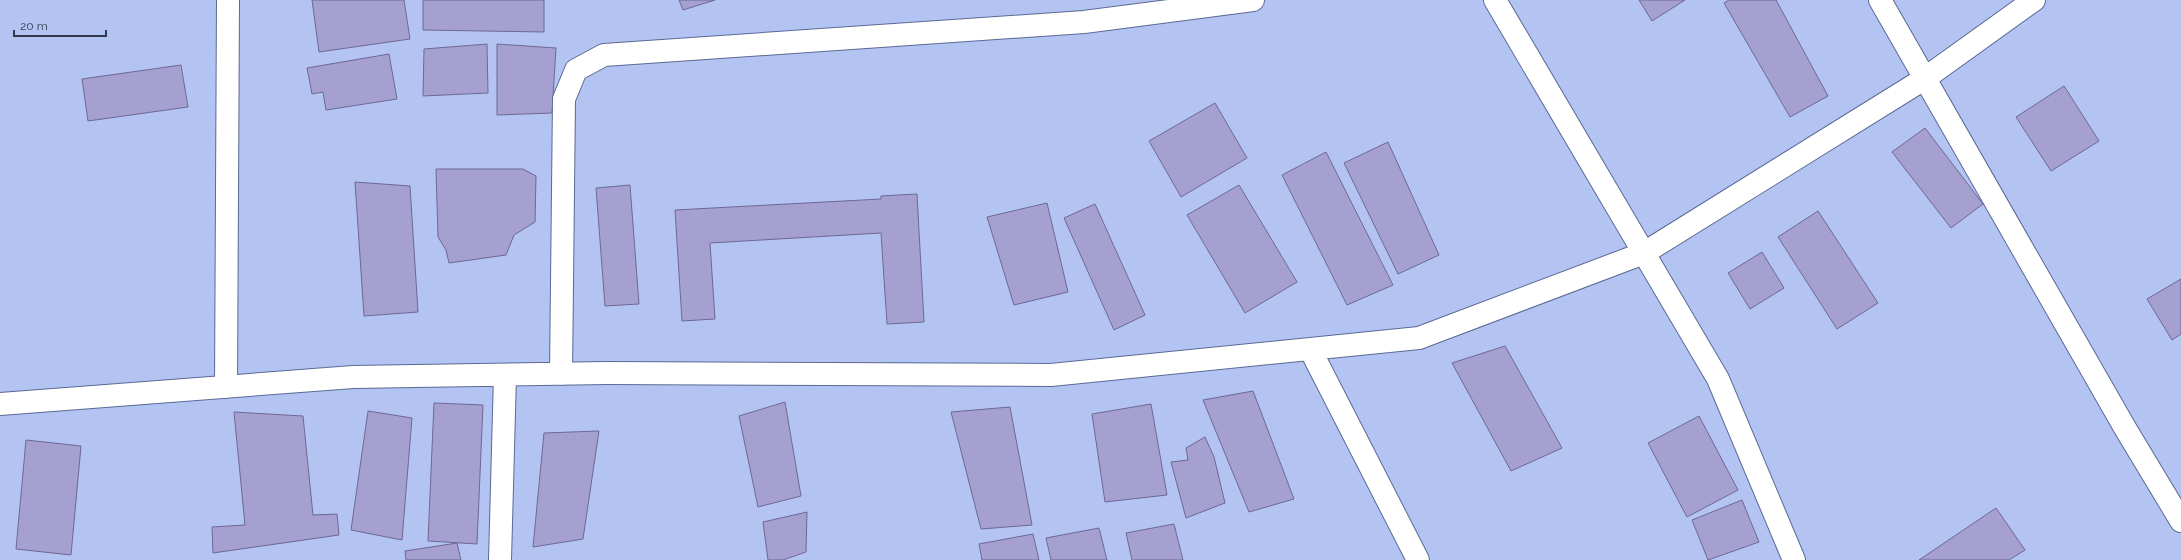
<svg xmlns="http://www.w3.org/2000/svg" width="2181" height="560" font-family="Raleway,sans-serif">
<rect width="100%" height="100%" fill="#b3c4f3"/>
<path fill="#a5a0d0" stroke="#6d6895" d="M312,0H404L410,39L319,52Z
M423,0H544V32L423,30Z
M679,0H715L683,10Z
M1639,0H1685L1652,21Z
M1729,0H1776L1828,96L1790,117L1724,3Z
M487,44L488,93L423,96L424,49Z
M497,44L556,48L552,113L497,115Z
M389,54L397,99L326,110L323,92L312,94L307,68Z
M181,65L188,107L88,121L82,79Z
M2064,86L2099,141L2051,171L2016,117Z
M1215,103L1247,158L1181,197L1149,141Z
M1925,128L1983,204L1951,228L1892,152Z
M1388,142L1439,255L1398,274L1344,163Z
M1326,152L1393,285L1347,305L1282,175Z
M436,169H523L536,176L535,222L514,235L506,255L449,263L446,250L438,237Z
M355,182L410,186L418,312L364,316Z
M630,185L639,304L605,306L596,188Z
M1239,185L1297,282L1245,313L1187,215Z
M917,194L924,322L887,324L881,233L710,243L715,319L682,321L675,210L881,199V196Z
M1047,203L1068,292L1014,305L987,217Z
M1095,204L1145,315L1114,330L1064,218Z
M1818,211L1878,303L1837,329L1778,237Z
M1762,252L1784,288L1750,309L1728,273Z
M2181,279V334L2172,340L2147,299Z
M1505,346L1562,448L1511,471L1452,363Z
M1253,391L1294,499L1249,512L1203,400Z
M785,402L801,496L758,507L739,416Z
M434,403L483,405L477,544L428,541Z
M1151,404L1167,495L1105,502L1092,414Z
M1010,407L1032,525L981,529L951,412Z
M368,411L412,418L402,540L351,530Z
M234,412L303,416L313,515L337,514L339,535L213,553L212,527L245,525Z
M1699,416L1738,490L1687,517L1648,443Z
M599,431L583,539L533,547L544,433Z
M1205,437L1214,457L1225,503L1186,518L1171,462L1188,460L1186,448Z
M26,440L81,446L71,555L16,549Z
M1742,500L1759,542L1708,560L1692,520Z
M1996,508L2025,550L2009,560H1919Z
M807,512L806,552L783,560H768L763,522Z
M1174,524L1183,560H1132L1126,533Z
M1099,528L1107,560H1051L1046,538Z
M1033,534L1039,560H982L979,544Z
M457,543L461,560H406L405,551Z"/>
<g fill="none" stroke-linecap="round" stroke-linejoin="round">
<g stroke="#5b6a94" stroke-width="24">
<path id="minor" d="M1495,0L1718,379L1794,560
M1880,0L2125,428L2181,521
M1310,349L1418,560
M561,374L564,99L576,70L604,55L1084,22L1253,0
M226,387L228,0
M0,404L353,377L607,373L1051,375L1419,338L1644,253L1924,79L2034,0
M500,560L505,375"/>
</g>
<use href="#minor" stroke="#fff" stroke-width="22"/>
</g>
<path d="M14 30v6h92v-6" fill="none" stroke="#32384b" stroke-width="2"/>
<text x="20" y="30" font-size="12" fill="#32384b" stroke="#b3c4f3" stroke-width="3" paint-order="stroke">20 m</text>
</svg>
